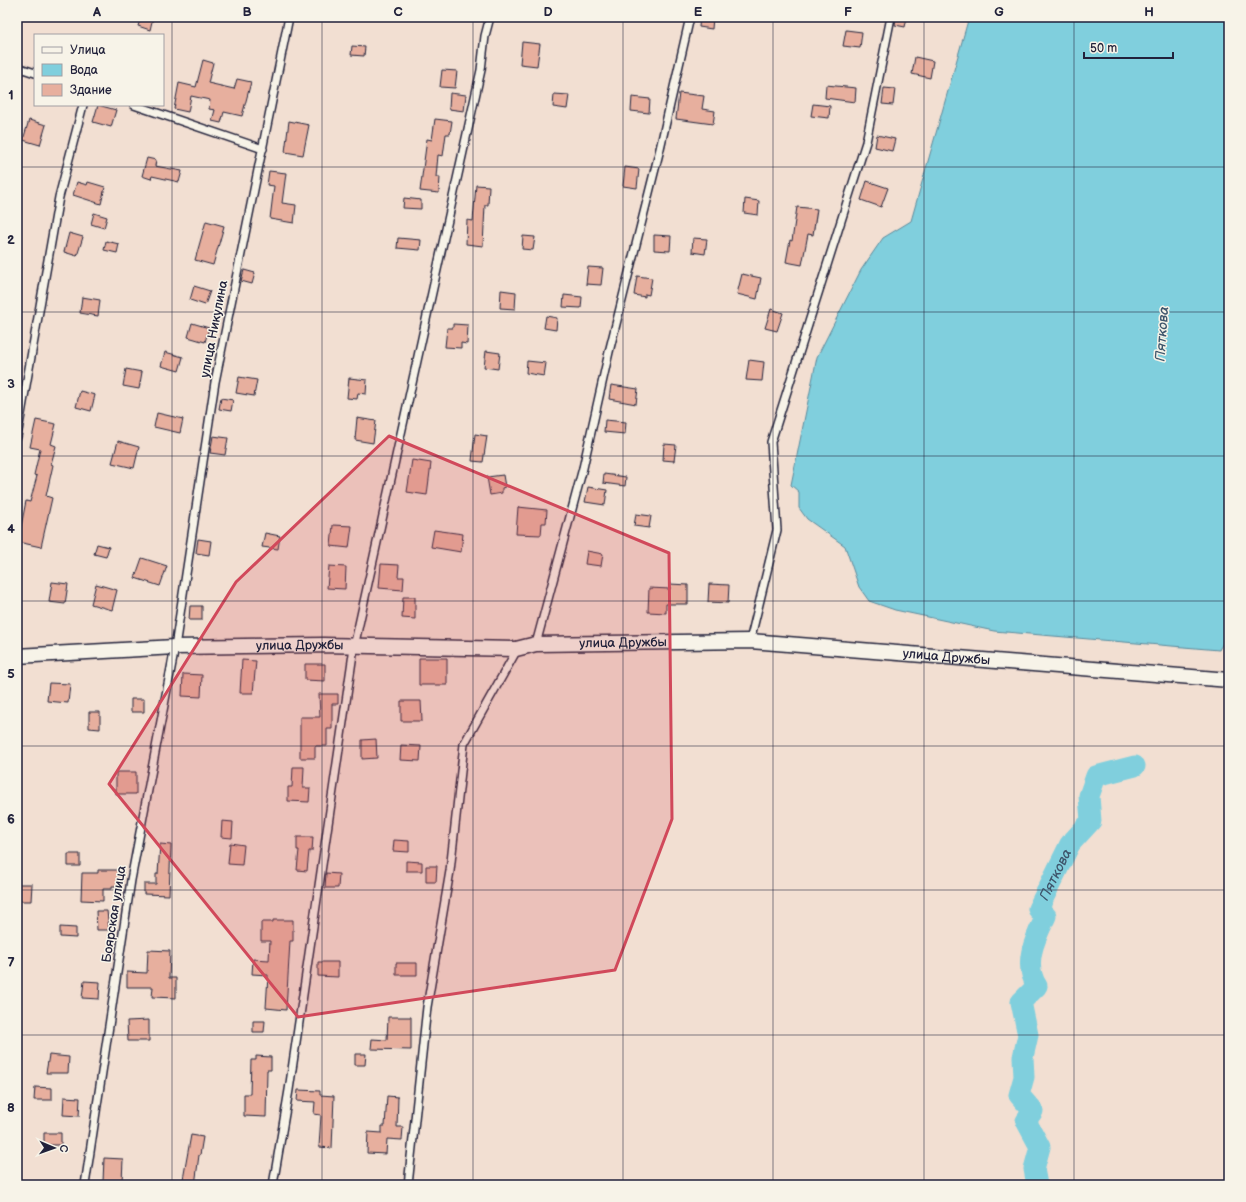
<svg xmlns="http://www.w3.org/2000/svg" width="1246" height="1202" font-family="'Balsamiq Sans',sans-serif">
<rect width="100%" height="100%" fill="#f2dfd2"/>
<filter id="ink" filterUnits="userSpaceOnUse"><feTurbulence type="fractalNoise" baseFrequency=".025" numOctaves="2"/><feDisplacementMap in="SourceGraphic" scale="8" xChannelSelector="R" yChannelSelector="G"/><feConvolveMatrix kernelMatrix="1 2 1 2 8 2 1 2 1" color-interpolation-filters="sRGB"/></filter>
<g filter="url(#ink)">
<path fill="#80cfdd" stroke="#5a8a9c" d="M969,17H1229V618L1224,641L1219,650L994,631L895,610L869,601L859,587L845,546L807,519L799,508V492L791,485L817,357L861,270L883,238L911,221Z"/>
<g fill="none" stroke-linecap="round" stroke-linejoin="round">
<path stroke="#80cfdd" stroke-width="21" id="s1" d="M1037,1185L1034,1169L1040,1147L1026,1121L1033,1111L1019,1095L1024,1077L1023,1057L1028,1035L1021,1002L1037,986C1022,963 1036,937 1046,916L1038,909L1070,844L1091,821L1089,796L1096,776L1135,766"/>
</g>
<path fill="#e7af9e" stroke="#22223b" d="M141,17H153L150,30L138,26Z
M700,17H713L712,29L699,27Z
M896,17H907L905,27L895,25Z
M846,30L862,32L860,48L843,46Z
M522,42L540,44L537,66L520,64Z
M352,46L365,47L364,56L351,55Z
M915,57L933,61L930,78L912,74Z
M203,60L213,63L208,83L234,89L237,79L251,82L242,116L224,112L221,123L212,121L215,110L209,109L210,100L191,96L188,112L174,109L179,83L196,87Z
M442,70L457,71L455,88L440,87Z
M826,85L856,88L855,102L825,98Z
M884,88L895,89L893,105L882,104Z
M450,93L466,95L464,111L449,109Z
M679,93L704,96L702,109L715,111L713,124L676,119Z
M554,94L569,95L567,109L553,107Z
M632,97L650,99L649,113L631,111Z
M813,104L830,106L829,118L811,116Z
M98,105L116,110L111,127L93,122Z
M435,119L452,121L450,134H446L443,156L438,155L436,177H440L439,193L420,191L427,139L432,140Z
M29,120L46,125L40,145L23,140Z
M289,121L309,125L303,155L285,152Z
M877,135L895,139L892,151L875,147Z
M147,158L156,160L155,166L182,171L179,182L152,176L151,179L142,176Z
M625,167L639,169L637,188L623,186Z
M269,171L286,173L282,203L296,205L294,223L270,219L274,186L267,185Z
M867,181L888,188L881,207L861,200Z
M77,182L87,185L88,182L105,187L101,204L73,195Z
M476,185L489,186L488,205H485L483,246L466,244L467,220L473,221Z
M404,198L421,200V209L403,208Z
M745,199L759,201L758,215L744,213Z
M797,207L817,209L813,235L808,234L802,265L786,262L790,240L792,241Z
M94,213L107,217L104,228L91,224Z
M206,221L224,226L213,265L195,260Z
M69,233L83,237L77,256L64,252Z
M654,235L671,236L670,251L654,250Z
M523,236L535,237L533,250L522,249Z
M398,238L421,240L420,250L397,248Z
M693,238L707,239L705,254L692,252Z
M106,241L119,244L117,253L104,250Z
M588,267L603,268L601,285L586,284Z
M244,270L255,273L252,284L241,281Z
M742,274L761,278L757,299L737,294Z
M637,276L652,278L649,295L645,294V297L634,295Z
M194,286L210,291L205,305L190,300Z
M501,290L516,292L515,309L500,308Z
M564,295L582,297L581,308L563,307Z
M82,297L100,300L98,316L80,313Z
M771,309L783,313L777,331L765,328Z
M546,316L557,318L556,330L544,328Z
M192,323L209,328L205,342L188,337Z
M453,324L468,325L467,344L461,343V348L445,347L447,328H453Z
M486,351L500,353L498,369L484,367Z
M165,352L183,357L179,371L161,366Z
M749,360L764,362L762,381L746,380Z
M527,361L546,363L544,376L526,373Z
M126,369L142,372L139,389L123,386Z
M239,377L257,380L254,396L236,393Z
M349,378L367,380L366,394L358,393L357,399L347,398Z
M611,385L638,389L636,404L609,399Z
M80,391L95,395L91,411L76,407Z
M221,398L233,400L231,411L219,409Z
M157,413L183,419L180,433L154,427Z
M357,418L376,421L373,443L355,440Z
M36,420L56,424L51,444L56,446L51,464L53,465L46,496L52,498L41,547L18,542L26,501L30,502L37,476L34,475L40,449L30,447Z
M605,420L626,422L625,434L604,432Z
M475,434L487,436L483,462L472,461Z
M213,436L228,438L225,455L210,453Z
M118,441L139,447L134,468L112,463Z
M664,444L676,445L674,461L663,460Z
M412,460L431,463L427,495L407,492Z
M604,474L626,477L625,486L603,483Z
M503,475L505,487L502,488V493L490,495L487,477Z
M588,487L607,490L605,505L585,502Z
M518,507L547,510L546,523H542L541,535L516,534Z
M636,514L651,516L649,528L634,526Z
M333,525L352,526L349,548L331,546Z
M434,530L463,534L461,552L431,547Z
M265,533L280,536L278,549L262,547Z
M198,539L211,541L209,555L196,553Z
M97,544L109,547L106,557L94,554Z
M587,551L603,554L601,566L585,564Z
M142,558L167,566L160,586L135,578Z
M381,564L399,565L398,577H404L403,590L379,588Z
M329,566L346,567L345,589L327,588Z
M52,582L68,584L65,604L49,602Z
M96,584L117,590L112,610L91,604Z
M670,584L688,585V604H666V613L648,612L649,588L670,589Z
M709,584L729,585L728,603L708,602Z
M403,597H415V619L402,618Z
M190,606H202V620H189Z
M419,658H447V685H419Z
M242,660L256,661L253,693H240Z
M305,664H325V681L305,680Z
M183,674L202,675L201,697L182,696Z
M49,683L70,684L68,703L47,701Z
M319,694H338V704H332V729H327V746H315V758H300V717H320Z
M131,699H144V712H131Z
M401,701H421L422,721H401Z
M89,712H100V729L89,728Z
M376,739L377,758L362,759V740Z
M401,745L421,746L420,761L400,760Z
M293,767H304L303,788H310L309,802L288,801V787H292Z
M116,772H136V794H116Z
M222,821L233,822L232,838L221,837Z
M297,837H313L312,851H309L307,871L297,870L299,850H297Z
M394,840L409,841V852L393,851Z
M230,843L244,845L242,865L228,864Z
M160,844L171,845L169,895L144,894V884H156V874H158Z
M68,854H80V866H68Z
M406,861L422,862V871H406Z
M426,866H437L436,882H426Z
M98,870H118V872H123L122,882H118V886H112V889H103V901L81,900L82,873H98Z
M326,873L339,874L338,888H325Z
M17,884H32L31,901H17Z
M96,911H107L109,930H97Z
M273,920H293V941H290L286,1010L266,1008L268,975L252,974L253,959L269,960L270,941H261V922H273Z
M60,927L76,928V938L60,937Z
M148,950L170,951L169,978H176V998L152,997L153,987H127V972L147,973Z
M318,962H338V977L318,976Z
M396,963H417V975H396Z
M84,981L100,982L99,999L82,998Z
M388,1017H411V1050L371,1049L372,1039L387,1040Z
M149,1020V1041H128L127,1021Z
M253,1021H265L264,1032H253Z
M355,1054H366L365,1065H355Z
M49,1055L69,1057L68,1073H46Z
M256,1056L271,1057V1070H267L266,1117L244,1116V1094H250L251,1060H256Z
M35,1087L52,1088V1100H34Z
M298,1090L320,1091V1095L334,1096L332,1148L319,1147L321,1115L314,1114L315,1102L297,1101Z
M387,1096L398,1097L397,1127H403L402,1140L387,1139L386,1154L367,1153L368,1132L382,1133V1126H385Z
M64,1097L80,1098L79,1116L63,1115Z
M44,1133H61V1145H44Z
M191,1135L203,1137L200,1155H199L195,1185H182Z
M104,1158L123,1159L122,1182H103Z"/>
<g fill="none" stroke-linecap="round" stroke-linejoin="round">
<g stroke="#22223b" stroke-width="10">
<path id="lane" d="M17,67L35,73
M134,105L263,149
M17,437L59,197L83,105
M750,641L777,530L771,442L866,142L891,17
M534,645L536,644L583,468L609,352L659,153L690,17
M85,1185L131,880L175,647L215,382L289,17
M273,1185L289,1090L354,647L481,70L485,36L490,17
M408,1185L427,1007L450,871L464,744L518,648"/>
</g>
<g stroke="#22223b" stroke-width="17">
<g id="street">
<path id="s2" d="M17,656L175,647L323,645L516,649L536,644L750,641L1229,680"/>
</g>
</g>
<use href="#lane" stroke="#f7f3e8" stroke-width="7"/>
<use href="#street" stroke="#f7f3e8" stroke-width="14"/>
</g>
</g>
<path fill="#d1495b" fill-opacity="0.2" stroke="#d1495b" stroke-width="3" stroke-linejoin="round" d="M389,436L669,553L672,819L615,970L298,1017L109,784L236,582Z"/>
<path fill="none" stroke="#22223b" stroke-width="1" stroke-opacity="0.55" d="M172,17V1185M322,17V1185M473,17V1185M623,17V1185M773,17V1185M924,17V1185M1074,17V1185M17,167H1229M17,312H1229M17,456H1229M17,601H1229M17,746H1229M17,890H1229M17,1035H1229"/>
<g text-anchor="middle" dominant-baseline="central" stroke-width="3" stroke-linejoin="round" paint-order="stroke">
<g font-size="13" fill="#22223b" stroke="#f7f3e8">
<text transform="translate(214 329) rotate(-79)">улица Никулина</text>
<text stroke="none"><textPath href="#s2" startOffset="607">улица Дружбы</textPath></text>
<text stroke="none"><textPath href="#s2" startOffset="283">улица Дружбы</textPath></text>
<text stroke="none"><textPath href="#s2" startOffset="931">улица Дружбы</textPath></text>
<text transform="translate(114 914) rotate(-81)">Боярская улица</text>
</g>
<g font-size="14" font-style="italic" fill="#3e566c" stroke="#f7f3e8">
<text transform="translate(1162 334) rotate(-86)">Пяткова</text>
<text stroke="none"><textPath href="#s1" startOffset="343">Пяткова</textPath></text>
</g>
</g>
<rect width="1246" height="1202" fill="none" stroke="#f7f3e8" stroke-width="44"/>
<rect x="34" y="34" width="130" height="72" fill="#f7f3e8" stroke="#a29fa3"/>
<rect x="42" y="47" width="20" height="6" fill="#f7f3e8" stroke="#a29fa3"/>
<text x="70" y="54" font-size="12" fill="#22223b">Улица</text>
<rect x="42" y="64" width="20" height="12" fill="#80cfdd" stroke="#a29fa3"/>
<text x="70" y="74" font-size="12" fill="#22223b">Вода</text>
<rect x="42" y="84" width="20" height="12" fill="#e7af9e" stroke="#a29fa3"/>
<text x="70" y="94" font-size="12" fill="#22223b">Здание</text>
<g transform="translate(54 1148) rotate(92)" stroke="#f7f3e8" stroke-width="3" paint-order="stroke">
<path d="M0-3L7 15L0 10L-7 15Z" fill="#22223b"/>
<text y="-6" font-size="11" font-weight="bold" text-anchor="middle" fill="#22223b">С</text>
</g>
<path d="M1084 52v6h89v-6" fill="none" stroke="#22223b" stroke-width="2"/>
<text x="1090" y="52" font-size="12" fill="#22223b" stroke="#f7f3e8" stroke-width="3" paint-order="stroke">50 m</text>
<rect x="22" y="22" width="1202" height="1158" fill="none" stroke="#22223b" stroke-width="1.5"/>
<g font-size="13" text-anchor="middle" font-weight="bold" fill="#22223b">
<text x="97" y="16">A</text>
<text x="247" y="16">B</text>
<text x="398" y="16">C</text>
<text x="548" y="16">D</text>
<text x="698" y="16">E</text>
<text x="848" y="16">F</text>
<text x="999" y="16">G</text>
<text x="1149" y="16">H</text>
<text x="11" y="99">1</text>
<text x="11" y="244">2</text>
<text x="11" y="388">3</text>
<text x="11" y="533">4</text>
<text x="11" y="678">5</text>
<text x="11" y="823">6</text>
<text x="11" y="967">7</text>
<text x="11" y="1112">8</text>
</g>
</svg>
